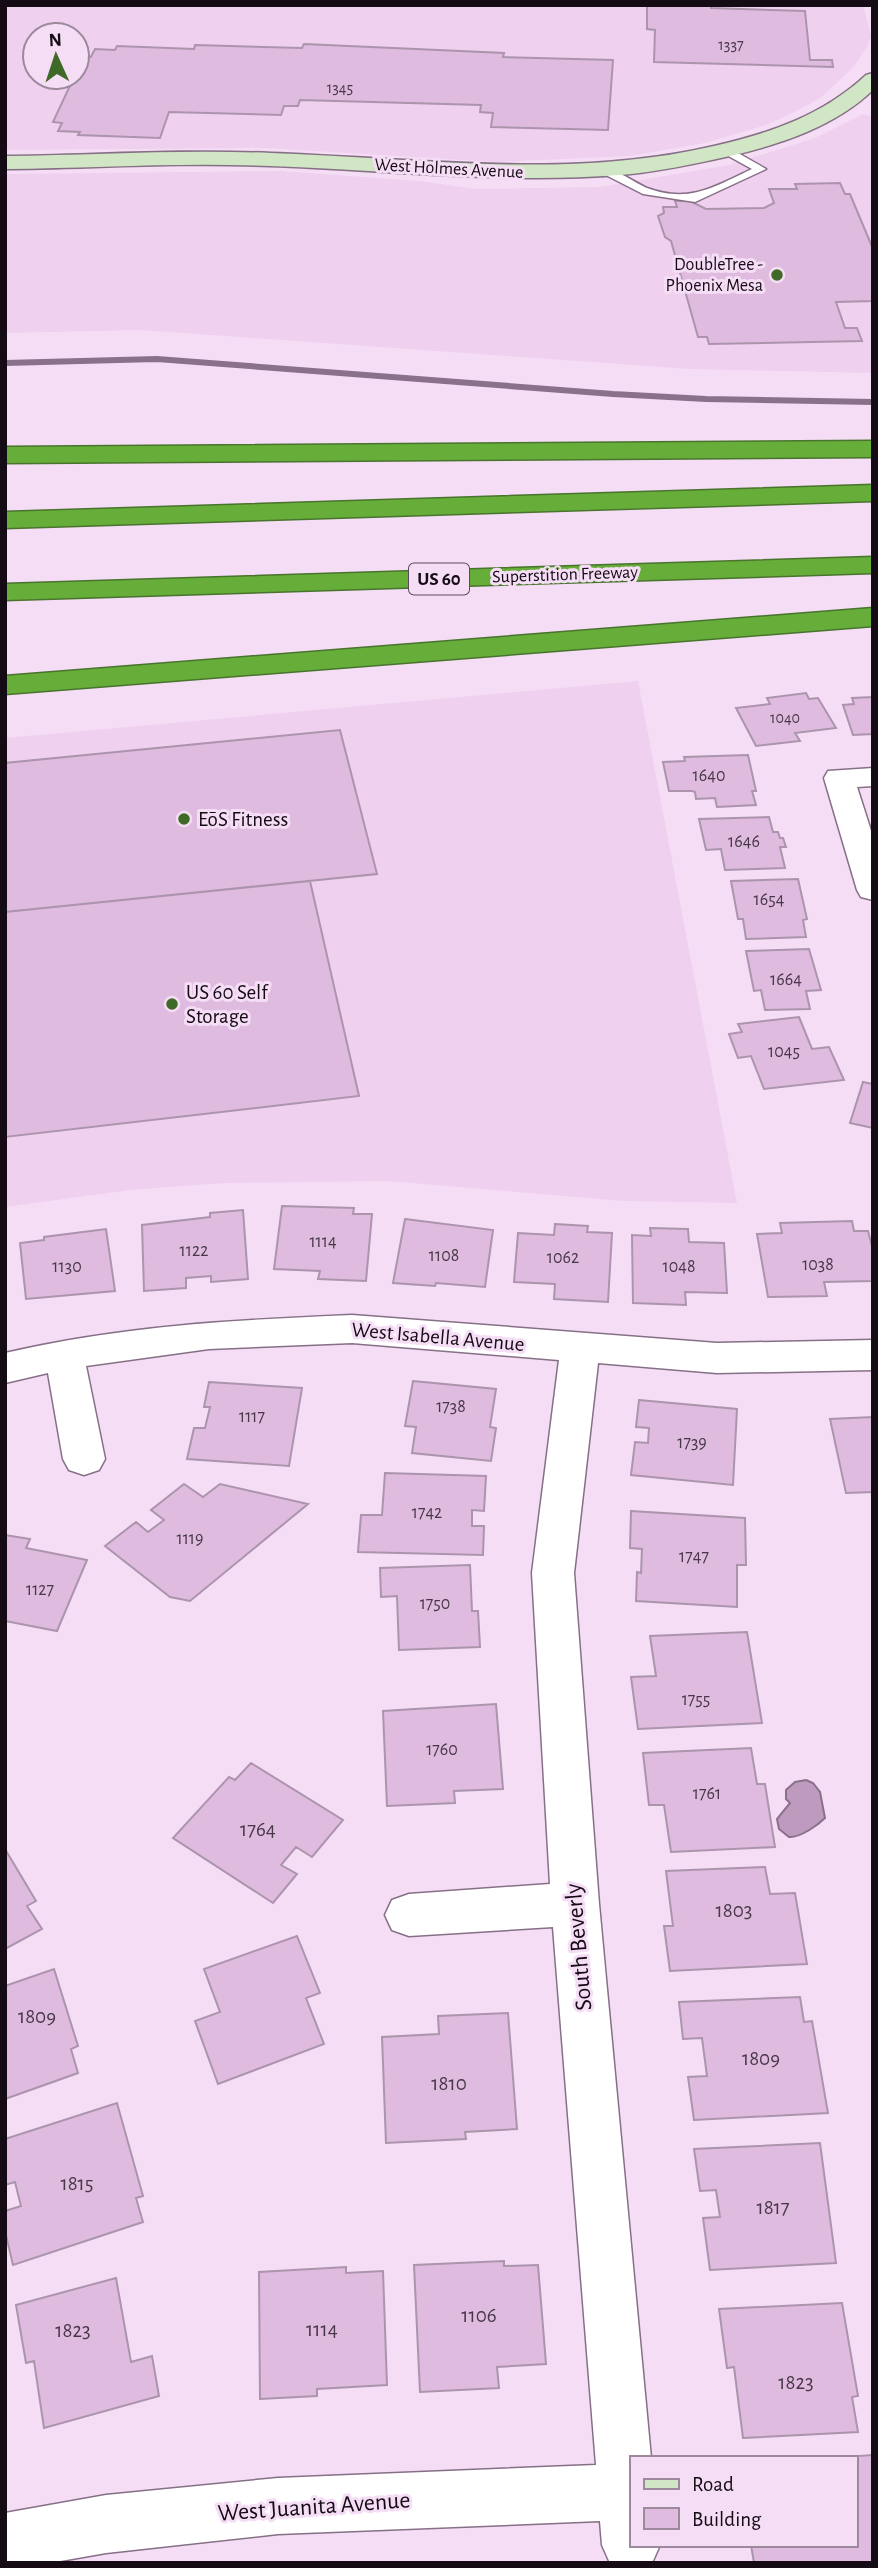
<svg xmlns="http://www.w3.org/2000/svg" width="878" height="2568" font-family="'Alegreya Sans',sans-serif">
<rect width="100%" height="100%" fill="#f6ddf6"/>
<path fill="#efd0ef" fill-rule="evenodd" d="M5,5H863L871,36L868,45L855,65L841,79L820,98L793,113L763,126L705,143L630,156L497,162L265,148L5,150ZM35,35H77V77H35Z
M863,114L873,117V373L689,369L141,330L5,333V174L280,171L420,181L476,189L600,187L729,165L815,138Z
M638,681L737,1203L624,1201L388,1181L224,1183L130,1190L5,1207V738Z"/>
<path fill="#be9bbe" stroke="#8b708b" stroke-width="2" d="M806,1780L813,1783L820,1792L825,1818C818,1825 800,1838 789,1837L779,1829L777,1819L790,1803L786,1799V1790L795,1782Z"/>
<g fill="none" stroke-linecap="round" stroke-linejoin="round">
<path stroke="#8b708b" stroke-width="6" d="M5,363L157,359L613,394L706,399L873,402"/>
</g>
<path fill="#dfbcdf" stroke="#ac94ac" stroke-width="2" d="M647,5H711V8L805,11L810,60H832L833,67L654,62L655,30L647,29Z
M304,44L504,53L503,57L613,60L608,130L491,127L493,113L480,112L481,105L300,100L298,106H284L281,115L169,112L160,138L78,135L80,132L58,131L62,123L53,122L74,77H77V70L83,56L91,57L95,49L115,50L117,46L194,49L195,45L302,48Z
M840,183L845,194H850L873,249V301L836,302L845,328H857L862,341L709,344L707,337H698L671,241L665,237L658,216L664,213L663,207H677L675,201H690L706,209L764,208L774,203L769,189H797L795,184Z
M806,693L809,699L818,698L836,728L795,733L800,741L756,746L736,708L770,704L767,698Z
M873,697V734L853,735L843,705L854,704L852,698Z
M340,730L377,874L5,912V763Z
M748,755L756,791H752L756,805L717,807L715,798L696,799L695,792L692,791H669L663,762L685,761L684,757Z
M769,817L773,832H778L780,838H783L786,847H780L785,868L725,870L721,849L706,850L699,819Z
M798,879L807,919L803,920L806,937L746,939L743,919H738L731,881Z
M310,881L359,1096L5,1137V912Z
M809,949L821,990L806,991L810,1009L765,1010L761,990L754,991L746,951Z
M799,1017L812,1049L829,1047L844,1080L764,1089L751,1056L738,1058L729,1034L742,1032L738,1024Z
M863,1082L873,1084V1128L850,1123Z
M282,1206L354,1208L353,1214H372L366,1281L318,1279L320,1271L274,1269Z
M243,1210L248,1279L211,1282V1276L186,1278V1288L144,1291L142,1225L210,1217V1213Z
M405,1219L493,1230L485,1287L436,1283L435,1286L393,1283Z
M852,1221L854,1231H868L873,1250V1281L824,1282L827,1296L768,1297L757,1234L782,1233L780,1223Z
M555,1224L588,1226L587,1232L612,1233L608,1302L554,1299L555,1284L514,1282L518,1233L554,1235Z
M650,1228L688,1229L689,1242L724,1243L727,1293L685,1292L686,1305L633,1303L632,1235L651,1236Z
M106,1229L115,1291L26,1299L20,1243L44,1240V1237Z
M413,1381L496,1389L490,1427L496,1428L491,1461L412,1453L416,1427L405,1426Z
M209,1382L302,1388L289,1466L187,1459L194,1428H205L210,1407H204Z
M639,1400L737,1409L733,1485L631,1475L635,1442L648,1443L649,1428L636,1427Z
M873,1417V1492L846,1493L830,1419Z
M385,1473L486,1476L484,1511L472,1510V1526H484L483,1555L358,1552L361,1515H382Z
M184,1484L203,1497L220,1484L308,1504L190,1601L170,1597L105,1546L136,1522L148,1532L164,1520L151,1510Z
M631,1511L745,1518L746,1565H737V1607L636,1601L637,1572L641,1573L642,1549L630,1548Z
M5,1535L30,1539L26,1548L87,1560L57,1631L5,1621Z
M470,1565L472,1611H478L480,1647L399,1650L397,1596L381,1597L380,1568Z
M747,1632L762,1723L638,1729L631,1677L656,1676L650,1636Z
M496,1704L503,1789L454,1791L455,1803L387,1806L383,1711Z
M751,1748L757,1784H765L775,1847L671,1852L664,1805H649L643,1753Z
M251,1763L343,1820L312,1857L296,1847L281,1865L297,1874L273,1903L173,1838L229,1777L235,1780Z
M5,1849L36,1901L27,1906L42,1929L5,1949Z
M765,1867L770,1894L795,1893L807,1964L670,1971L664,1926H673L666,1871Z
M297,1936L320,1993L306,1998L324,2044L218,2084L195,2021L220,2012L204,1969Z
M54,1969L78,2046L71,2049L78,2073L5,2099V1986Z
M800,1997L804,2022L812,2021L828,2113L694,2120L688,2077L707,2076L702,2038L683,2039L679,2002Z
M508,2013L517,2129L465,2132L466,2139L386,2143L382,2037L439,2034L438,2016Z
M117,2103L143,2196L136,2198L143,2222L13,2265L5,2231V2211L21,2206L15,2182L5,2185V2139Z
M820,2143L836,2263L710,2270L703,2218L720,2217L716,2190L700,2191L694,2149Z
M504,2261V2266L538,2265L546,2364L497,2367L499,2388L420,2392L414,2265Z
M346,2267V2273L383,2271L387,2385L317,2389V2396L260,2399L259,2272Z
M116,2278L131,2362L152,2356L159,2396L44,2428L34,2361L26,2363L16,2305Z
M842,2303L858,2396L852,2397L858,2432L743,2438L734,2367L727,2368L719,2309Z
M873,2455V2563H754L751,2545H855V2458H828Z"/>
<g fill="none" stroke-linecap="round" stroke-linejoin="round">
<g stroke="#867086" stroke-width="3">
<path id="lane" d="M723,149H731L766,169L695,202L643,194L598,171C609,163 635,183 647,188C690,204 715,186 752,169L723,153Z"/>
</g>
<g stroke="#867086" stroke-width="3">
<path id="street" d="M873,768V786L857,787L873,837V900L861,897L857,890L824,778L828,771Z
M352,1315L717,1343L873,1340V1370L717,1373L598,1363L574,1573L599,1904L651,2458H631V2545H660L652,2563H610L602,2545L600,2521L278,2534L106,2553L49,2563H5V2513L106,2495L278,2478L596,2465L553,1927L409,1936L392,1930L385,1915L392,1900L409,1894L550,1884L532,1573L559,1360L352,1343L209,1349L86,1366L105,1459L99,1470L84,1475L69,1470L63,1459L48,1373L5,1383V1353C121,1326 234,1320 352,1315Z"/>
</g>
<g stroke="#867086" stroke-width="3">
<path id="secondary" d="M873,73V90C834,127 781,144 730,156C694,164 657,172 620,175C503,184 387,170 270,166C182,162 94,168 5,169V156C94,155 182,149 271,153C419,158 568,180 714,146C771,133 823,115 866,75Z"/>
</g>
<g stroke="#49742d" stroke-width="3">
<path id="highway" d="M873,441V457L5,463V447Z
M873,485V501L5,528V512Z
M873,557V573L5,600V584Z
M873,608V626L5,694V676Z"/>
</g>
<use href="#lane" fill="#fff" fill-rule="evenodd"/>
<use href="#street" fill="#fff" fill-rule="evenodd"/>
<use href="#secondary" fill="#d1e6c4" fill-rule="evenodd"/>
<use href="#highway" fill="#66ad3a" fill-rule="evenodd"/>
</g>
<g fill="#3f6926" stroke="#f6ddf6" stroke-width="2.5">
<circle cx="777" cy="275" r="7"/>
<circle cx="184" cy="819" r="7"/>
<circle cx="172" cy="1004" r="7"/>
</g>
<g text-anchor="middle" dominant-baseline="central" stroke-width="6" stroke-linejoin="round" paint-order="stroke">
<g font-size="16" fill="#473747">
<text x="731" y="45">1337</text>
<text x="340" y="88">1345</text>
<text x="785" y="718">1040</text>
</g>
<g font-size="18" fill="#140b14" stroke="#f6ddf6">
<text transform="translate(449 169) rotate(3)">West Holmes Avenue</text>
<text transform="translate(565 575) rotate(-2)">Superstition Freeway</text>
</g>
<g font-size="18" fill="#140b14" stroke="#f6ddf6" text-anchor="end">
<text x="763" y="265">DoubleTree -<tspan x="763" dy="21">Phoenix Mesa</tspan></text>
</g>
<g font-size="18" fill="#473747">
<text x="709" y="776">1640</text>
<text x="744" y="842">1646</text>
<text x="769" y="900">1654</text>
<text x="786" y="980">1664</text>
<text x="784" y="1052">1045</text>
<text x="323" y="1242">1114</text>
<text x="194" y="1251">1122</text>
<text x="444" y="1256">1108</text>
<text x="563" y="1258">1062</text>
<text x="818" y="1265">1038</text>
<text x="67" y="1267">1130</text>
<text x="679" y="1267">1048</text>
<text x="451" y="1407">1738</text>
<text x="252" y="1417">1117</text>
<text x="692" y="1443">1739</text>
<text x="427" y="1513">1742</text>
<text x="190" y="1539">1119</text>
<text x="694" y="1557">1747</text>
<text x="40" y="1590">1127</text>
<text x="435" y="1604">1750</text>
<text x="696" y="1700">1755</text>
<text x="442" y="1750">1760</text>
<text x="707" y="1794">1761</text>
</g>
<rect fill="#f6ddf6" stroke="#584a58" stroke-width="2" x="409" y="563.5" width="60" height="31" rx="5"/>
<g font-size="19" font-weight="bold" fill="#140b14">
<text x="439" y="579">US 60</text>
</g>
<g font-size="21" fill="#140b14" stroke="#f6ddf6" text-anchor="start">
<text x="198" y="819">EōS Fitness</text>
<text x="186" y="992">US 60 Self<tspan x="186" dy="24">Storage</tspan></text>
</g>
<g font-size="21" fill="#140b14" stroke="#f6ddf6">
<text transform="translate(438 1337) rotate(5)">West Isabella Avenue</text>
</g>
<g font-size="21" fill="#473747">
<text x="258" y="1829">1764</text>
<text x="734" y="1910">1803</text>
<text x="37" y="2016">1809</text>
<text x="761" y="2058">1809</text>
<text x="449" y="2083">1810</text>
<text x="77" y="2183">1815</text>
<text x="773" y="2207">1817</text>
<text x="479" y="2315">1106</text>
<text x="322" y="2329">1114</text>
<text x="73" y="2330">1823</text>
<text x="796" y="2382">1823</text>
</g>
<g font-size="24" fill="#140b14" stroke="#f6ddf6">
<text transform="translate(579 1947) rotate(-95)">South Beverly</text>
<text transform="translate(314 2507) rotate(-4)">West Juanita Avenue</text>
</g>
</g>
<rect width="878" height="2568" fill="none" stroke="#140b14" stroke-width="14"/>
<rect x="630" y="2456" width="228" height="91" fill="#f6ddf6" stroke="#9c899c" stroke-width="2"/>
<rect x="644" y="2479" width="35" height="10" fill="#d1e6c4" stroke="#9c899c" stroke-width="2"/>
<text x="692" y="2491" font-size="21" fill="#140b14">Road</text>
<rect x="644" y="2508" width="35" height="21" fill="#dfbcdf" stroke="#9c899c" stroke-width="2"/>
<text x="692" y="2526" font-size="21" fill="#140b14">Building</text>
<g transform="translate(56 56) rotate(357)"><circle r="33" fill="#f6ddf6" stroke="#9c899c" stroke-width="2"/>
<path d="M0-5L12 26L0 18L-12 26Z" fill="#3f6926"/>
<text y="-10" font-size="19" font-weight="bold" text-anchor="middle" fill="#140b14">N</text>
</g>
</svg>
